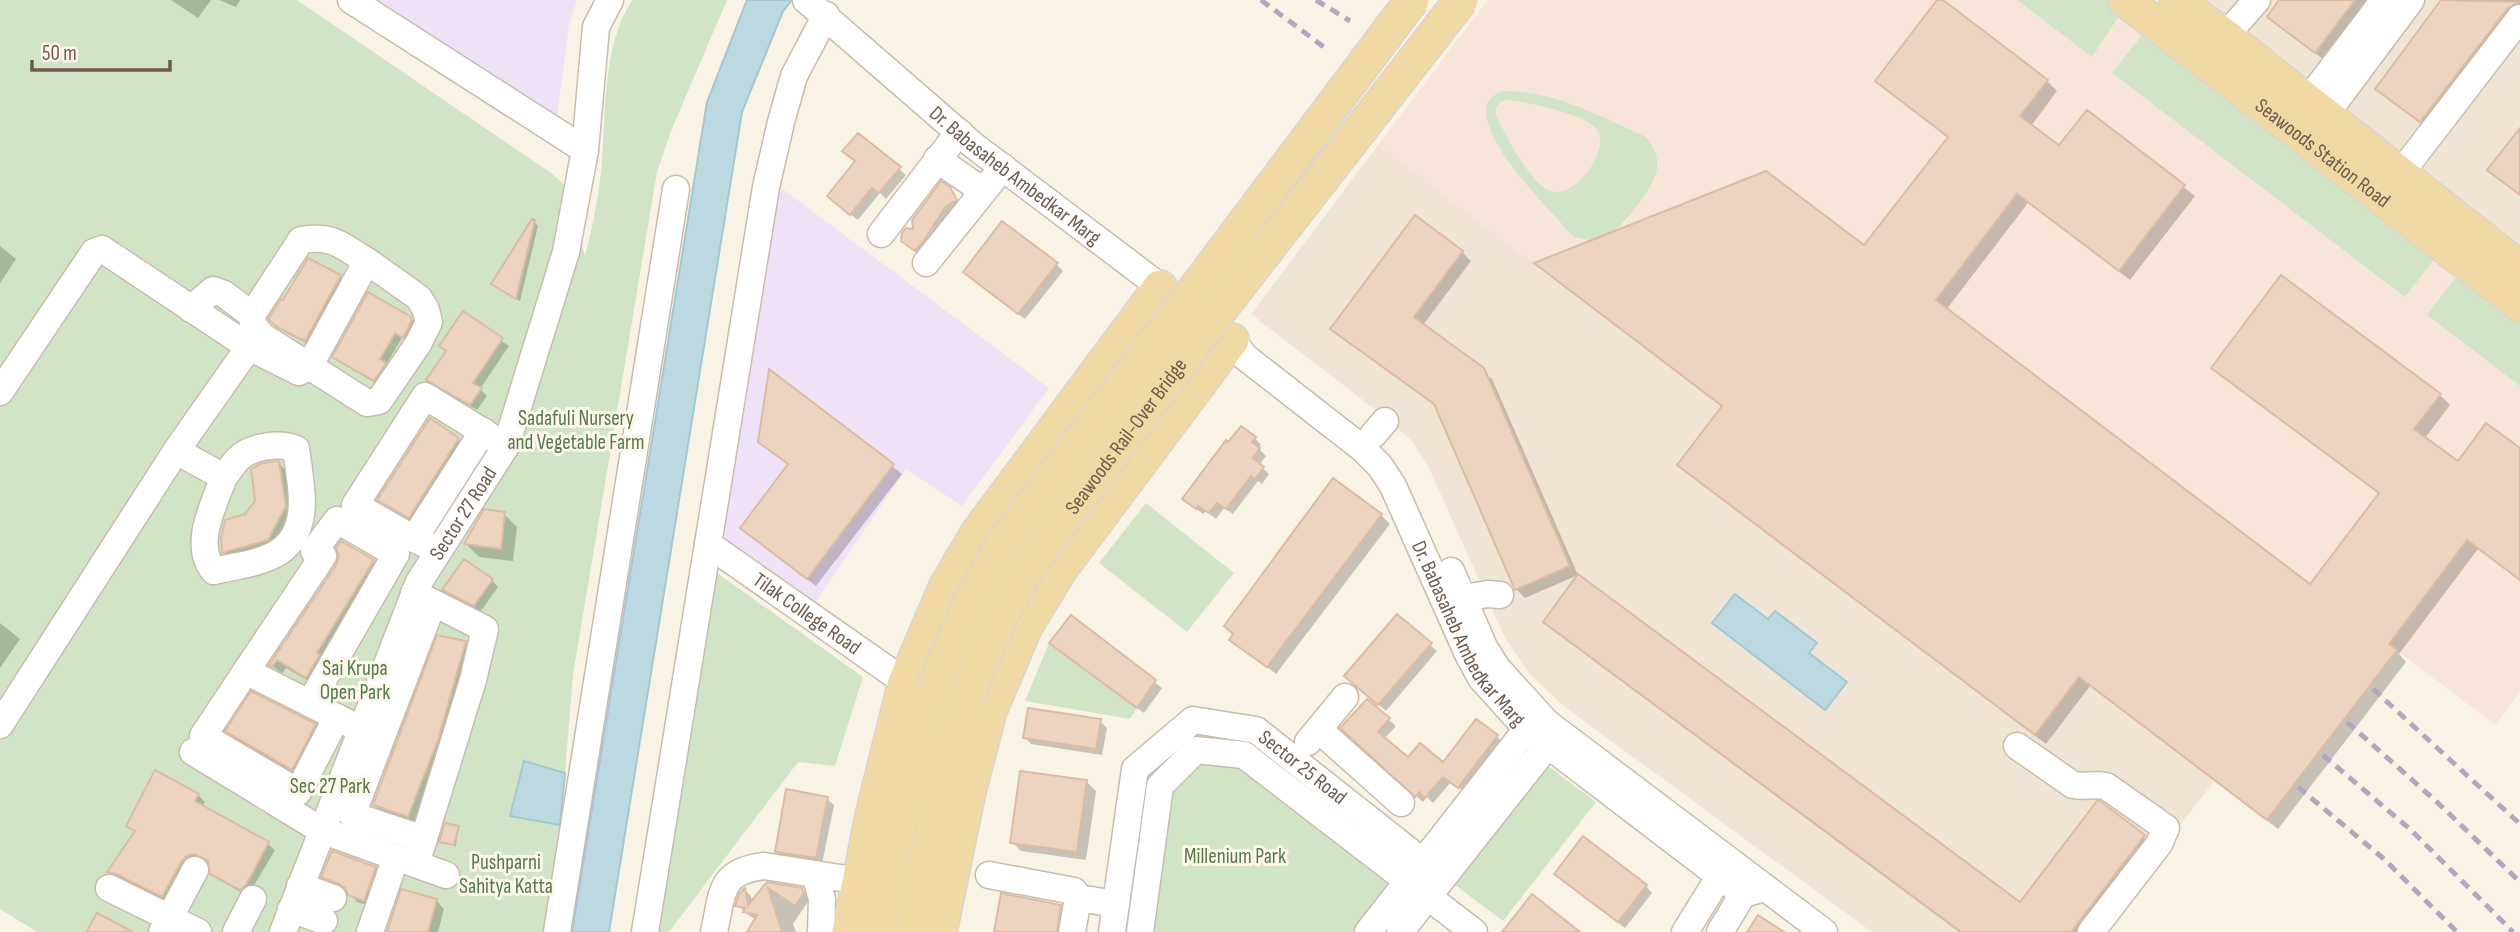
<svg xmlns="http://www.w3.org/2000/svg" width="2520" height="932" font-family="'Sofia Sans Condensed',sans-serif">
<rect width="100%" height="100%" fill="#f9f3e5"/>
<path fill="#f0e5d5" d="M2176,0H2382L2307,102Z
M2412,0H2520V266L2325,116Z
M1378,145L1722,406L1677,465L2079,677L2215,780L2098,932H1872L1562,705L1529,673L1505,638L1429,468L1412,441L1386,418L1251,314Z"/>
<path fill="#f8e5da" d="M1488,0H2125L2520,305V692L2495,725L2397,650L2267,820L1378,145Z"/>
<path fill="#f0e2f6" d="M367,0H577L569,25L556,124Z
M780,187L1049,388L962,506L906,469L816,601L723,537Z"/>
<path fill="#d1e5c6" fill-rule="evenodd" d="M0,0H297L551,173L566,186L585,256C593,226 600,190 602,159C606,107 603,46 632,0H727L671,131L657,172L573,675L565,773L524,761L511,816L560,825L544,932H37L0,909Z
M2017,0H2108L2121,13L2092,57Z
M2146,30L2438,254L2405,297L2112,73Z
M1502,91C1554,90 1600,116 1646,137C1668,163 1654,183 1637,206C1620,228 1602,248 1573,236C1549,210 1486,147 1486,111C1486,101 1493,95 1502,91ZM1507,100C1527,102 1588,114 1598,131C1610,152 1572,203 1548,190C1529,181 1505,134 1496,115V107L1500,102Z
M2458,274L2520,318V386L2427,315Z
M1146,503L1234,573L1187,632L1099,563Z
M717,573L863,677L835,766L798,762L669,932H658Z
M1049,643L1137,708L1130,719L1025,701Z
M1198,760L1243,765L1396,883L1358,932H1149L1168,790Z
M1548,766L1596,802L1503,921L1455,885Z"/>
<path fill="#bcd9e1" stroke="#a4c8d1" stroke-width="2" d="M747,0H792L783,11L742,112L609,932H572L707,102Z
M1735,594L1768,619L1775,611L1817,643L1809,653L1847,682L1825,710L1712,623Z
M524,761L565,773L560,825L510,816Z"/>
<path fill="#0003" d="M171,0H211L198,18Z
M219,0H240L236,7Z
M1940,0L2047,81L2057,91L2031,126L2060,148L2087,112L2195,196L2130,280L2028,203L1946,310L2311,587L2380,494L2224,378L2214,368L2440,395L2450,405L2425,438L2458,463L2520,450V581L2478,549L2399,654L2406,662L2278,829L2090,686L2046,744L1690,475L1679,465L1723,407L1537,264L1864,248L1949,138L1877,81Z
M2281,0H2369L2324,60L2269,17Z
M2442,0H2520V14L2429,129L2377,89Z
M858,135L906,175L886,199L880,193L858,220L836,203L857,162Z
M949,189L962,207L922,257L902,241L915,231Z
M534,222L538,226L520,301L498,288Z
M0,246L16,259L0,283Z
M1462,252L1471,261L1423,325L1492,379L1578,575L1525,598L1516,589L1437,407L1342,337Z
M309,260L340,276L347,283L312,346L286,333L271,319L284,302Z
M1056,264L1063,271L1025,319L971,278Z
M463,313L509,346L480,389L487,396L477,410L434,387L428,380L447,353L441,346Z
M410,318L418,325L410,343L402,338L386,365L392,370L381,386L341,363L335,356Z
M770,372L902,474L816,586L742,528L790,466L760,441Z
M1255,438L1261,445L1258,448L1266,456L1259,465L1269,474L1262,484L1258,481L1233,514L1224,508L1216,519L1206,511L1203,514L1184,499Z
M458,439L464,446L416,523L386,506L379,499Z
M279,463L285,470L292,513L274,547L230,559L224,552Z
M504,514L517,527L513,561L479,557L466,544Z
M1381,515L1390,524L1276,674L1231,639Z
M342,543L373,561L382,570L315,685L286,668L282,674L271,665L338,566Z
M492,580L498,587L481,611L451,596L445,590Z
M1397,616L1437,651L1386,711L1353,682Z
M1071,617L1162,688L1144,713L1058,649Z
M1545,622L2020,904L2100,803L2153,845L2087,932H1959L1554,631Z
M0,623L20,639L0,668Z
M465,642L474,651L417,825L384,814L375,805Z
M1367,701L1396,726L1384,739L1409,760L1443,764L1497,736L1503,743L1465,793L1451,782L1433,803L1427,797L1423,802L1349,734Z
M1100,721L1107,728L1102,755L1031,744L1025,737Z
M315,725L323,734L301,778L236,740L228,731Z
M1087,782L1096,791L1086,860L1021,851L1012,842Z
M198,795L205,802L202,807L268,844L275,850L248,896L219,880L211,873L210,862L201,860L169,902L124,880L116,878L110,872L135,833L128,825Z
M827,799L834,805L822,864L783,858L776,851Z
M458,827L456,846L443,843Z
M375,868L382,875L371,906L357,902L348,890L330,883L323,877Z
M1563,880L1646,886L1652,893L1625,928Z
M768,884L802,890L808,897L809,900L793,924L796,932H749L757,919L751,917L737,905L745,890L751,896L752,903Z
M436,900L444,909L438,932H389Z
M1060,906L1069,915L1066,932H996Z"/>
<path fill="#ecd4c0" stroke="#dcbca3" stroke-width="2" d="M1937,0H1943L2048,80L2020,116L2059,145L2087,110L2185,185L2119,271L2017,194L1936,300L2310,584L2379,493L2211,368L2281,275L2441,394L2414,429L2458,461L2486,423L2520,448V580L2467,540L2389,644L2397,650L2267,820L2079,677L2035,735L1677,465L1722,406L1534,263L1766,171L1864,245L1948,137L1875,81Z
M2279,0H2355L2315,53L2267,17Z
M2441,0L2520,2L2508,8L2420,122L2375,89Z
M2520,128V195L2487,170Z
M858,133L901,167L879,193L872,188L850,215L827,196L855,161L842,151Z
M941,181L950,187L957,200L945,207L927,236L915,251L901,241L902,233L906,228L913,229L912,220Z
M1415,215L1463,251L1414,317L1484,368L1570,566L1515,590L1434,404L1330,329Z
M532,219L535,220L516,299L491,284Z
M1002,221L1058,263L1018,314L963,272Z
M308,258L341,275L305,341L277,327L268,319L281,299L283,300Z
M368,292L411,317L412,320L403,338L395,333L380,359L386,363L374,381L332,357Z
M463,311L503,338L473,383L482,388L470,405L426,380L446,351L439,346Z
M769,369L894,464L807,579L740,528L788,464L758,442Z
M430,418L459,438L409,518L377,500Z
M1241,426L1256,437L1252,442L1260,448L1253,458L1264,467L1255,479L1251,476L1226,509L1217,503L1209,513L1198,506L1196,509L1182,499L1226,440L1228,442Z
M279,461L286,506L268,540L222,553L221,538L225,520L245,514L255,501L251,469L262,463Z
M1333,478L1382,514L1267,667L1229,640L1233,634L1224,626Z
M484,509L505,512L501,549L464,544Z
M341,541L374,560L317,653L320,654L306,678L277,660L272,667L269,665L336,565L339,556L336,548Z
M464,559L493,579L474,606L442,590Z
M1578,574L2020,902L2097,801H2100L2145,835L2071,932H1961L1543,622Z
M1397,614L1432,643L1378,705L1344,676Z
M1071,615L1156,680L1137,708L1049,643Z
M437,635L466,641L438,740L408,817L373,805Z
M251,691L316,724L292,770L225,731Z
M1367,699L1390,718L1378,732L1408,757L1420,743L1443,762L1476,719L1498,735L1458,788L1443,777L1425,798L1419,792L1415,797L1340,728Z
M1028,708L1101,719L1096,749L1023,738Z
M155,770L199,794L195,801L269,842L246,885L240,890L210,874L208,861L195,854L187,856L181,862L162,897L116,874L107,872L135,831L126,826Z
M1020,771L1087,780L1077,852L1010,843Z
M786,789L828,797L816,858L775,852Z
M445,823L459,826L454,845L439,842Z
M1583,836L1647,885L1618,922L1554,874Z
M332,851L376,867L364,901L348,895L345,888L339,884L321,877Z
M767,882L802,888L804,893L795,906L768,888L782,932H747L757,915L743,912L745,908L735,906L739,894L745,888L748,905Z
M401,889L437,899L428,932H387Z
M1001,893L1061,905L1057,932H994Z
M1532,894L1580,932H1502Z
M97,913L133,932H86Z
M1758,915L1784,932H1747Z"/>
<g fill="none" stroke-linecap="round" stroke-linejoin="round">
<g stroke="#c9bbad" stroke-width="29">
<g id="minor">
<path d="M351,0L585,150"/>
<path id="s1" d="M806,0L973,145L1175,298"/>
<path d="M2225,36L2257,0"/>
<path d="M2296,116L2384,0"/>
<path d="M2314,130L2411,0"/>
<path d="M937,159L983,191"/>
<path d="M2400,174L2520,18"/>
<path d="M881,234L959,132"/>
<path d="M926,263L1003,167"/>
<path d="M191,309L213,290L224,294L252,315"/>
<path id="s2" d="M1217,329L1232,340L1245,357L1363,449L1380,466L1393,486L1468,654L1481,678L1527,729L1743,894L1765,888"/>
<path d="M0,392L94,252L102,249L249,347L299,372L310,365L367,261C340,245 334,235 301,240L252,315L253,325L262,336L367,403L379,401L418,344L429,322L426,310L419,298L367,261"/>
<path d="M1373,435L1385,421"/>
<path d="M176,451L224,477C229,471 233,464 238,459C251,446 280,442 296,449C300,481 312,525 283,549C266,563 235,566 214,571C192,545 214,504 224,477"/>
<path d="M414,539L483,431"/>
<path id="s3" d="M708,544L905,682"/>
<path d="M438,550L414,539L355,505L425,396L506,446"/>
<path d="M1451,571L1484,647L1497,668L1547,723L1824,932"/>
<path d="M414,593L485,629L473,680L416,864"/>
<path d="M1463,598L1488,594L1500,595"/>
<path d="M246,671L323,556L314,551L337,520L396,554L310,703"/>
<path d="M337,717L298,792L203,736L246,671L360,729"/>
<path d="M0,725L176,451L249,347"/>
<path d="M1319,730L1401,803"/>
<path d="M1308,742L1345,697"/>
<path d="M2017,746L2073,785C2085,787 2095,784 2106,786L2166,828L2159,844L2091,932"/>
<path d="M193,752L321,830L446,875"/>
<path d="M424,839L352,815L433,603"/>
<path d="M815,874L822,899L821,932"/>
<path d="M989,875L1074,891L1078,898L1116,904"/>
<path d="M300,886L333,898"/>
<path d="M109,888L198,932"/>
<path d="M291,909L324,921"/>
<path d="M162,932L195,870"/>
<path d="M236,932L253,899"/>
<path id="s4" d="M283,932L419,582L506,446L566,252L585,150L596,27L610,0"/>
<path d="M370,932L396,857"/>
<path d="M557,932L676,189"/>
<path d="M645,932L766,187L781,122L794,76L826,15"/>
<path d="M714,932C723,893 718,872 764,866L859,881"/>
<path d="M1072,932L1078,898"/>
<path id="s5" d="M1112,932L1135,769L1193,720L1256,730L1442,877"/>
<path d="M1140,932L1160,786L1196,750L1244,755L1474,932"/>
<path d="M1368,932L1527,729L1547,723V746L1400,932"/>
<path d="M1685,932L1719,877L1735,871"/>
<path d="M1720,932L1743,894L1741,878"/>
</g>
</g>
<g stroke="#dad4d1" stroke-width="36">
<g id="major">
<path id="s6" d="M2125,0L2520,305"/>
<path d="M2176,0L2225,36L2520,268"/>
<path d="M849,932L872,816L905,682L945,588L978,532L1160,287"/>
<path d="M878,932L900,821L932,691"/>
<path d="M912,932L942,784L964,702"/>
<path d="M940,932L969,791L990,711L1025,628L1060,570L1232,340"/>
</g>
</g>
<use href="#minor" stroke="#fff" stroke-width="26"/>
<use href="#major" stroke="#f1d9a5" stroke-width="33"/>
<path stroke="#b6a5c1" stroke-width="5" stroke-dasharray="10 7" stroke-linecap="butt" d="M1261,0L1328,50
M1316,0L1350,21
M2373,689L2520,824
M2347,722L2437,802L2520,882
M2323,755L2411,830L2513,932
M2298,787L2384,859L2457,932"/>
<g stroke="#dad4d1" stroke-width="36" stroke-linecap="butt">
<g id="major-bridge">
<path d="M932,691L971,601L1001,547L1412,0"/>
<path id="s7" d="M964,702L1001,616L1029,566L1210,323L1461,0"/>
</g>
</g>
<use href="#major-bridge" stroke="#f1d9a5" stroke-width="33"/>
</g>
<g text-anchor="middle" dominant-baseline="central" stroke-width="6" stroke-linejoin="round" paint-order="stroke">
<g font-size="21" fill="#6f5b4e" stroke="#fdf7eb">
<text stroke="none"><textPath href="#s6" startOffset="250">Seawoods Station Road</textPath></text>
<text stroke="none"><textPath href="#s1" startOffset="273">Dr. Babasaheb Ambedkar Marg</textPath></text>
<text stroke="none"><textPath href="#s7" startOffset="313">Seawoods Rail-Over Bridge</textPath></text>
<text stroke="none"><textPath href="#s4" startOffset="457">Sector 27 Road</textPath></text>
<text stroke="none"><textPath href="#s3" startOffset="121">Tilak College Road</textPath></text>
<text stroke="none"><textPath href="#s2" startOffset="404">Dr. Babasaheb Ambedkar Marg</textPath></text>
<text stroke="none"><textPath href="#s5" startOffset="364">Sector 25 Road</textPath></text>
</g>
<g font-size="21" fill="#557a4a" stroke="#fdf7eb">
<text x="576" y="418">Sadafuli Nursery<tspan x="576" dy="24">and Vegetable Farm</tspan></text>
<text x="355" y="668">Sai Krupa<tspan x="355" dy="24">Open Park</tspan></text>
<text x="330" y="786">Sec 27 Park</text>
<text x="1235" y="856">Millenium Park</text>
<text x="506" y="862">Pushparni<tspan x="506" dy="24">Sahitya Katta</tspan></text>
</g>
</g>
<path d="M32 60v10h138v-10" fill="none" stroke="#6f5b4e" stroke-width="3.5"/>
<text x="42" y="60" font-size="21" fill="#6f5b4e" stroke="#fdf7eb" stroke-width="5" paint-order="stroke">50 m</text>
</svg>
